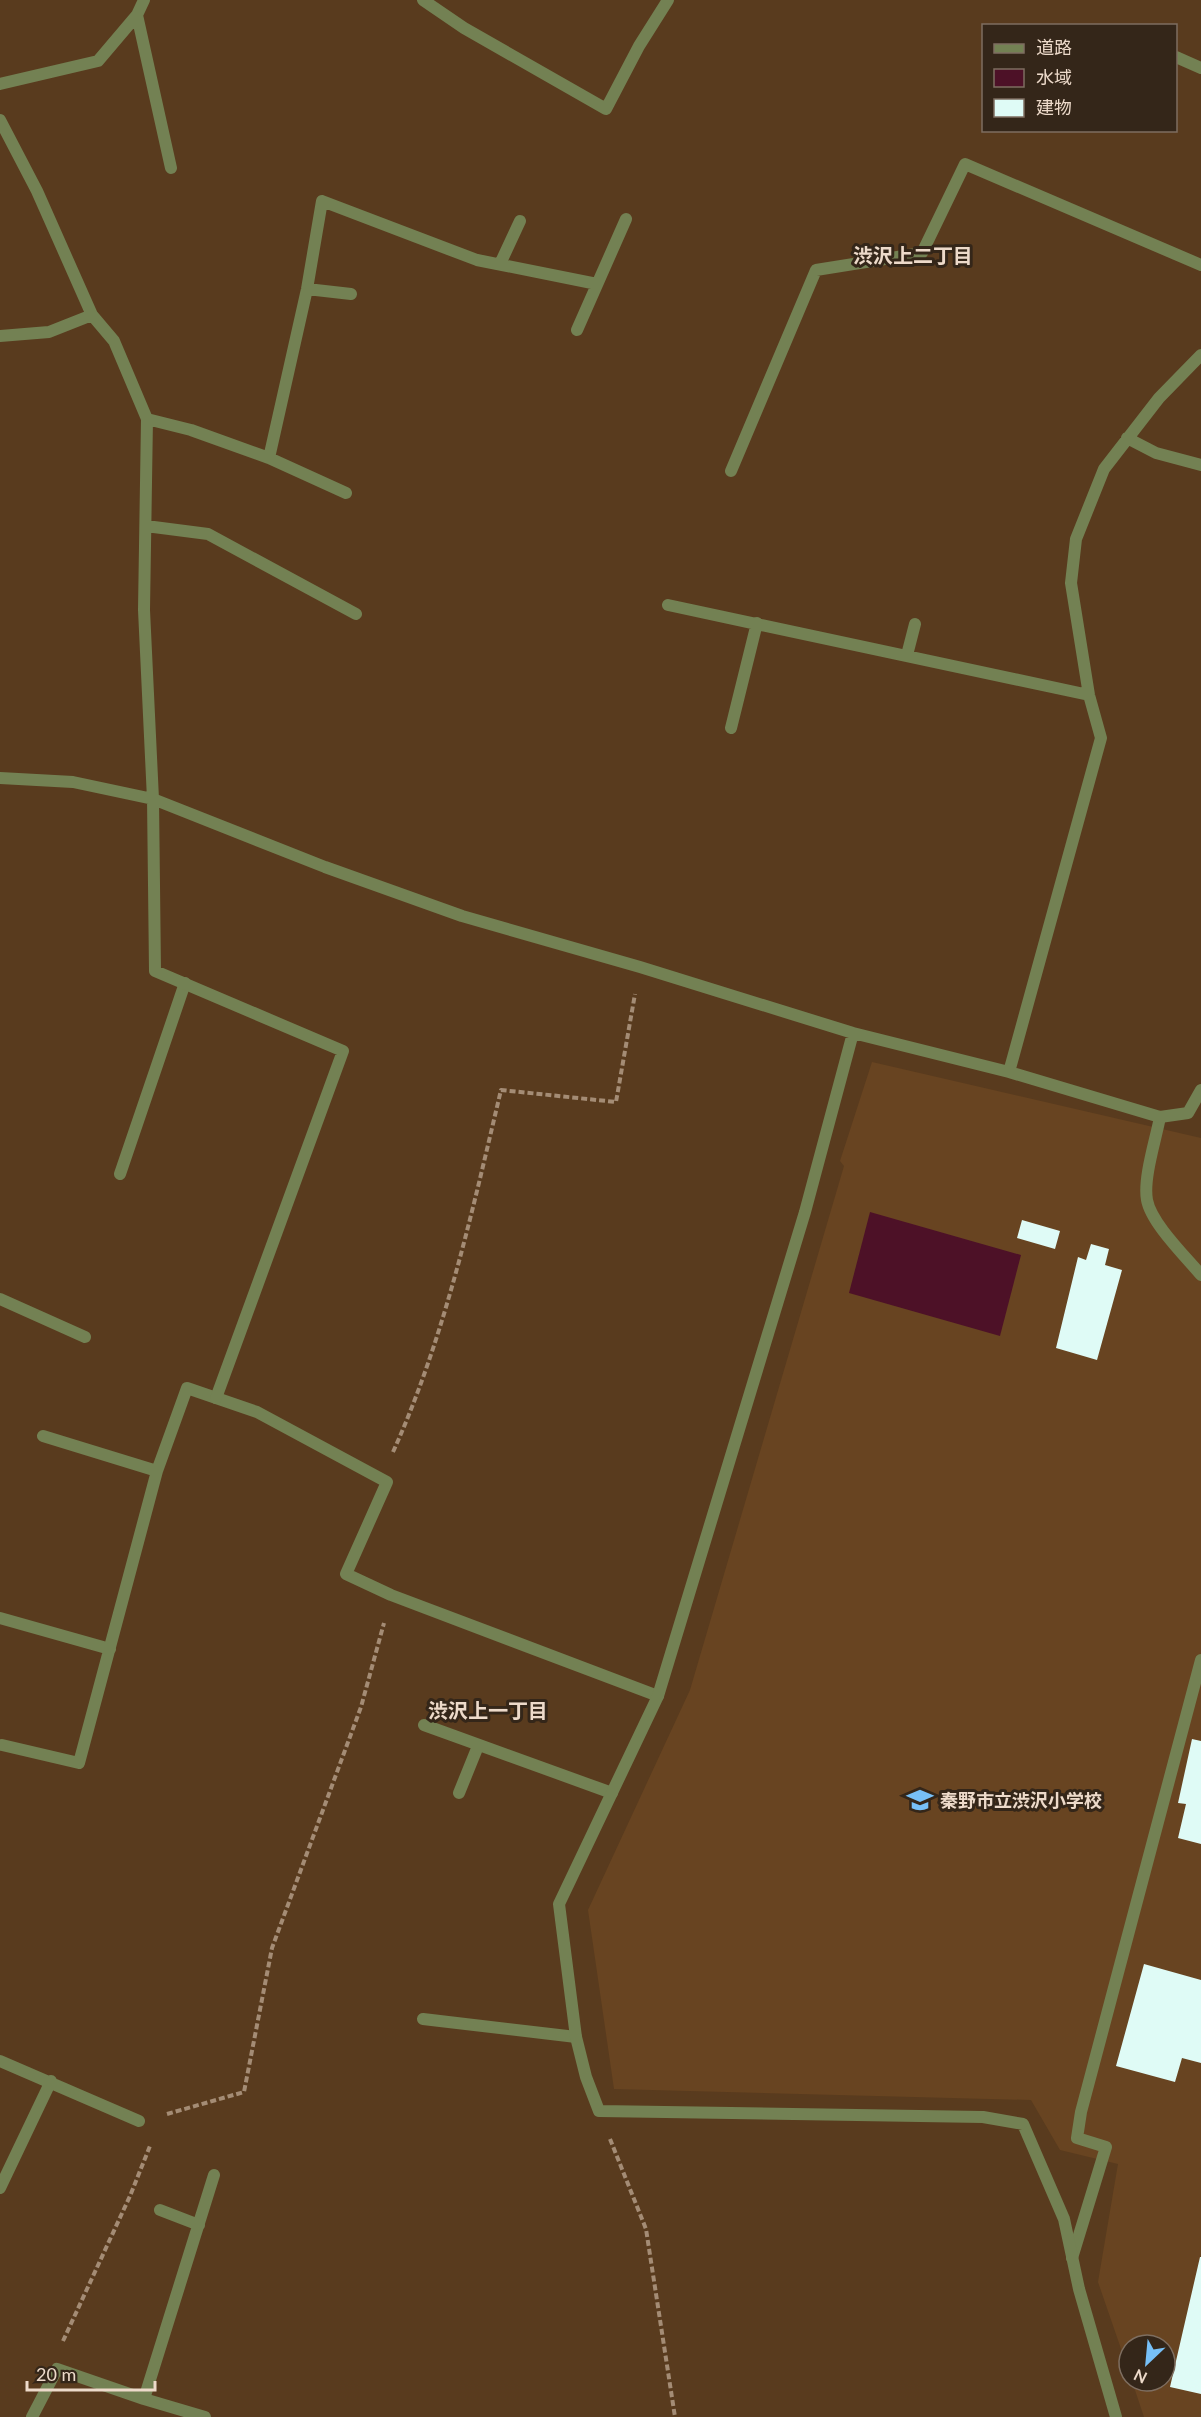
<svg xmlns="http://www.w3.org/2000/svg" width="1201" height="2417" font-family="Lato,'Noto Sans JP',sans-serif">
<rect width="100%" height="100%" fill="#593b1e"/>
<path fill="#684421" d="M872,1062L1201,1138V2417H1144L1132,2381H1165V2345H1129V2372L1098,2282L1118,2164L1060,2150L1031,2100L614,2089L588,1910L690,1690L844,1166L840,1161Z"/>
<path fill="#4d1127" d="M870,1212L1021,1255L1000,1336L849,1293Z"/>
<path fill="#dffbf6" d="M1022,1220L1060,1231L1055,1249L1017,1238Z
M1091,1244L1109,1249L1105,1265L1122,1270L1097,1360L1056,1348L1078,1257L1086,1260Z
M1192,1739L1201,1741V1844L1178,1838L1186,1804L1178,1803Z
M1144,1964L1201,1980V2063L1182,2058L1175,2082L1116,2066Z
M1200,2257H1201V2394L1170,2387Z"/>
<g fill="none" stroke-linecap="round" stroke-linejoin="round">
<path stroke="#a48c75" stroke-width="4" stroke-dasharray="6 3" stroke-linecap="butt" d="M393,1452C445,1337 472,1212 501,1090L616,1102L635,994
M167,2114L244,2092L272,1948L361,1707L384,1623
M610,2139L646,2229L675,2417
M63,2341L130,2196L150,2146"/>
<path stroke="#738153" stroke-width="12" d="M1160,1117C1156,1139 1143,1178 1147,1200C1151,1223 1186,1257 1201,1275
M120,1174L185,983
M0,1299L85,1337
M43,1436L157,1471
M0,1618L110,1649
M424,1725L612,1793
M2,1745L79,1763L157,1471L187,1388L257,1412L387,1482L346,1574L391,1595L658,1696
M459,1793L478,1746
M423,2019L576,2037
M0,2061L139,2121
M0,2188L51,2081
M160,2210L199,2225
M1072,2258L1106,2147L1077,2138L1081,2112L1201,1660
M144,2399L214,2175
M32,2417L57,2369L144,2399L205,2417"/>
<path stroke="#738153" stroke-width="12" d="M423,0L464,28L606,109L639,46L668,0
M137,15L171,168
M1176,57L1201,68
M0,84L98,61L137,15L144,0
M0,120L37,191L92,315L114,341L147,419L144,610L153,799L155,971L343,1051L216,1398
M500,264L520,221
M307,289L351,294
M577,330L626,219
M0,336L49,332L92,315
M147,419L191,430L269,458L307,289L322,201L477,260L597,284
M1127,438L1156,453L1201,465
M269,458L346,493
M731,471L816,270L922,253L965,164L1201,265
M146,526L208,534L356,614
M668,605L1089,695
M907,655L915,624
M731,728L757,623
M0,778L73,782L153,799L325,867L462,916L640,967L853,1033L1009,1072L1160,1117L1188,1113L1201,1090
M853,1033L805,1212L658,1696L559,1904L576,2037L586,2077L599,2111L983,2117L1023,2124L1064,2219L1079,2289L1116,2417
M1009,1072L1101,738L1089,695L1071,583L1076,539L1104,469L1159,398L1201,355"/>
</g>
<defs>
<g id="school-bare" transform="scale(2.07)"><path d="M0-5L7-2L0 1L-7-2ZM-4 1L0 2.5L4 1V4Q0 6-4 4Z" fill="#77c0f7" stroke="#342619" stroke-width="2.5" paint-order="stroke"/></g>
</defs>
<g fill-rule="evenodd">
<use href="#school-bare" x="920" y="1800"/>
</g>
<g text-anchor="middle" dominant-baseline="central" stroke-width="6" stroke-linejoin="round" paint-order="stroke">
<g font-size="18" font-weight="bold" fill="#eddaca" stroke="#342619" text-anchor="start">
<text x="940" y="1800">秦野市立渋沢小学校</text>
</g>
<g font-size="20" font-weight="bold" fill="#eddaca" stroke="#342619">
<text x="913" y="255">渋沢上二丁目</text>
<text x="488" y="1710">渋沢上一丁目</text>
</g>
</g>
<rect x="982" y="24" width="195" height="108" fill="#342619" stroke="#7e6e60" stroke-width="1.5"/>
<rect x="994" y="44" width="30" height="9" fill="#738153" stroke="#7e6e60" stroke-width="1.5"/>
<text x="1036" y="54" font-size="18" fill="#eddaca">道路</text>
<rect x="994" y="69" width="30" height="18" fill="#4d1127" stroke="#7e6e60" stroke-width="1.5"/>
<text x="1036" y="84" font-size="18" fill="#eddaca">水域</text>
<rect x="994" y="99" width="30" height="18" fill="#dffbf6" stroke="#7e6e60" stroke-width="1.5"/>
<text x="1036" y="114" font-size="18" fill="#eddaca">建物</text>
<g transform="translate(1147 2363) rotate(206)"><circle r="28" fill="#342619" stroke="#7e6e60" stroke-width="1.5"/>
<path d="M0-4.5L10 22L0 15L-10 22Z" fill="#77c0f7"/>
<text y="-9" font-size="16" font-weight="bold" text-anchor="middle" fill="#eddaca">N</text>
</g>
<path d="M27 2381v9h128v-9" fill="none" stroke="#eddaca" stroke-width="3"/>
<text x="36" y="2381" font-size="18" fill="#eddaca" stroke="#342619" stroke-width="4.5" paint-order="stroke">20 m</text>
</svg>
